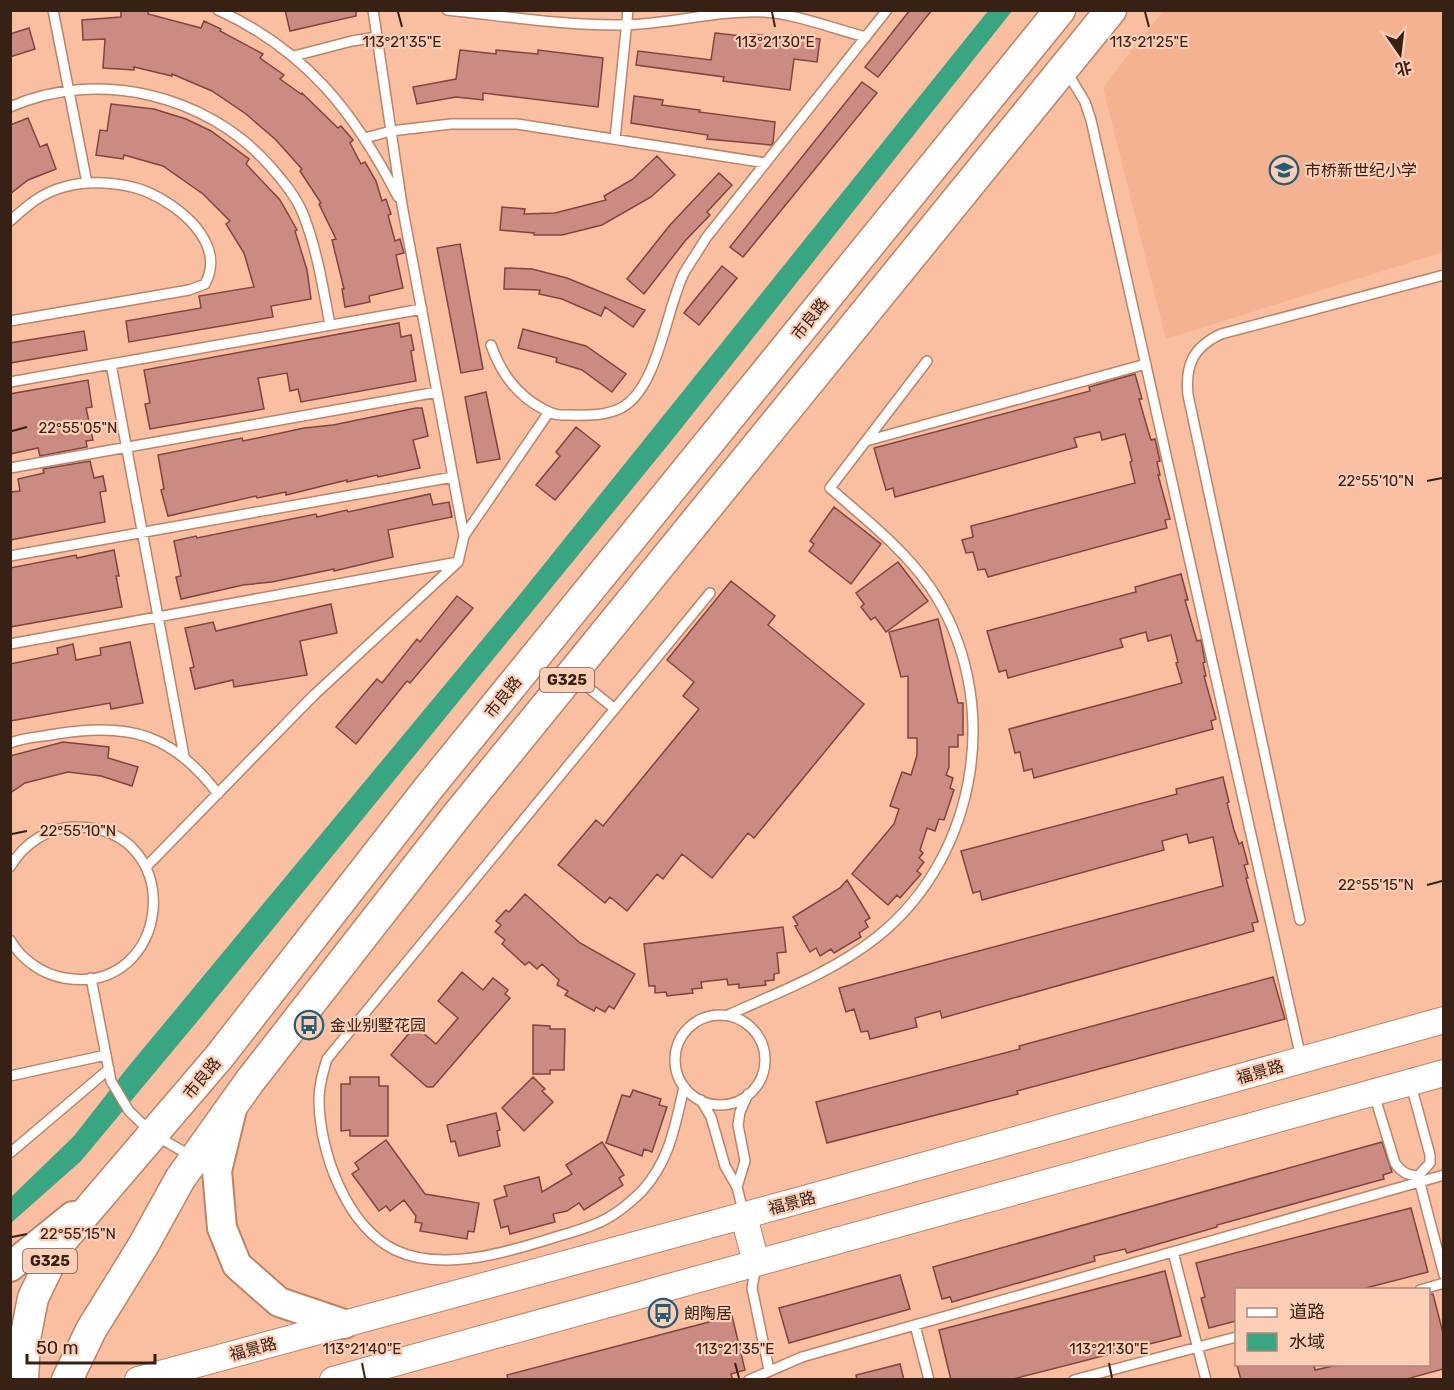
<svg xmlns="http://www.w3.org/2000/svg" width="1454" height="1390" font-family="Rubik,'Noto Sans SC',sans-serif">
<rect width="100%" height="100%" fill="#fabea0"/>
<path fill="#f4b290" d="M1163,11H1443V252L1166,339L1103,87Z"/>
<path fill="#38a683" d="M988,11H1012L672,440L201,1017L81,1161L11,1223V1197L74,1136L128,1067L521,593Z"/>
<path fill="#cb8b82" stroke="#7f453e" stroke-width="1.5" d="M121,10H148V14L201,28L204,21L221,29L220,31L263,54L260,58L284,75L280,79L301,94L302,93L338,128L341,126L353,140L350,143L361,164L365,162L376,181L382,201L386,199L391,214L388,215L395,241L400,239L404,253L396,255L403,288L369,296L370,302L345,307L342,289H344L332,240L336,239L319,204L321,203L300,171L302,169L275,139L246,114L212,91L172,74V76L134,67V70L103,68L105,39L83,40L82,20L121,17Z
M285,10H356V16L290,31Z
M910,10H932L878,77L865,67Z
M29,28L35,49L10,57V34Z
M715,33L751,37V34L791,39V35L820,39L817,62L794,59L790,90L723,81L724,77L636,65L638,51L711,60Z
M460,50L496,54V50L538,54V50L603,58L598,107L483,93V100L456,97L417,104L413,87L456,79Z
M862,82L877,93L743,257L730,247Z
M634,96L663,100L662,105L700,110L699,112L775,122L773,143L771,145L707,139L708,135L631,123Z
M111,104L154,109L186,119L211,131L249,159L246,164L280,200L297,230L295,231L307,270L311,299L271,306L273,317L129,342L126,321L201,308L199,296L254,287L244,253L226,224L230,221L203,194L163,166L124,155L123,159L96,155L100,130L107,131Z
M28,118L40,147L47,144L56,169L28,180L10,194V125Z
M657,156L675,175L651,197L602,225L562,235H534V233L500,230L502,207L525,209L524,214L555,213L606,200L604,196L633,179Z
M719,173L732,185L707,212L710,215L685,241L644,294L627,279L670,225Z
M460,244L483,369L461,373L437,248Z
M722,266L737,278L699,325L684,313Z
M505,268L532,269L567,278L645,310L633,327L605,307L601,316L562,299L539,294L540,290L504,289Z
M399,323L401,337L411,335L414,350L411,351L416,381L301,402L298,389L290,391L287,373L258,378L264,409L150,429L145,404L150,403L144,370Z
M523,329L586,346L626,374L612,392L582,370L556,362L557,358L518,348Z
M84,331L87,350L10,363V343Z
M1135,374L1142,399H1139L1147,427L1151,440L1155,439L1160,461L1157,462L1160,475H1158L1170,519L1165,520L1167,528L988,577L985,569L978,570L973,552L966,553L962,540L973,537L971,526L1135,483L1130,462L1132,461L1125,434L1102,440L1100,432L1074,438L1077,447L895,497L893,488L886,490L874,448L1090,391L1089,387Z
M88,380L92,407L86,408L93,440L86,441L87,447L40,456L38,448L10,454V394Z
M486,392L500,459L477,463L465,397Z
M416,408H422L428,436L413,440L420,468L378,477L377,475L347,482V480L286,495V492L257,498L256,496L168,516L161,490L164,489L158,455L242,438L243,441L304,428L333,425Z
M576,427L600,446L555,500L536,485L560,456L556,452Z
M90,461L94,478L103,476L106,491L100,492L105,522L10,540V492L20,491L18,479L44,473L43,469Z
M430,494L433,505L449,502L452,517L388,530L393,557L334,571V569L272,582L243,585L181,599L176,577L181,576L174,541L196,536L197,538L316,514L317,517L347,510L348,512Z
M834,507L881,544L851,584L809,551L814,544L810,541Z
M114,550L119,576H116L122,607L10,627V568L76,555L77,558Z
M898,562L928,601L886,632L875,617L871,620L861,607L864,604L856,593Z
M1181,574L1188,600H1185L1193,628L1197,641L1201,640L1205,662L1203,663L1206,676H1204L1216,719L1211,721L1213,729L1034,778L1032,769L1024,771L1020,752L1015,753L1009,729L1182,683L1176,663L1178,662L1171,635L1148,641L1146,632L1120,639L1123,647L1008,678L1006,670L999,672L987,631L1136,592L1135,587Z
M731,581L775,616L768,625L864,704L754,838L748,833L712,878L682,854L663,879L657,874L627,911L610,897L605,903L558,865L596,820L603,826L699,709L683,696L694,682L667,660Z
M457,596L473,608L410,683L407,681L356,744L336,727L377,679L382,683L417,639L420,642Z
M331,604L337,633L300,641L307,675L234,687L233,680L195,689L190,668L194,667L185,628L213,622L216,631Z
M938,619L958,703H963V735H958V747H949V767L946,775L953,778L950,788L954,790L944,820L939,819L935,831L927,828L920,850L923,853L919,858L924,862L917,871L921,874L900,898L897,895L888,905L852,874L894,824L899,809L890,806L902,772L911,775L917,755V738H908V676L901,677L889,632Z
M130,642L143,703L111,709L110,703L10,721V664L58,654L57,648L73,644L76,660L101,655L100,648Z
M63,742L109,747L108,758L138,767L132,786L101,776L68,772L25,783L10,793V756Z
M1223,777L1229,802L1227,803L1234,830L1239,844L1242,842L1248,864L1244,865L1248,878H1246L1258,922L1252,923L1254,931L942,1018L940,1011L915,1018L917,1027L870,1039L868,1031L861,1032L854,1009L846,1012L839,988L1223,886L1213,837L1189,843L1187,834L1162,841L1164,850L982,900L980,891L973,893L961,851L1177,794L1176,789Z
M847,880L870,918L865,921L868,927L859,933L861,937L834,953L831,949L820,956L816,948L810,952L795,926L798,925L793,917L840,888Z
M525,894L580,943L635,974L614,1009L609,1006L605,1012L596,1007L594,1011L565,995L568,991L557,985L559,980L542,964L537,969L529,962L525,965L502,944L505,940L495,932L501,925L496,921L506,910L509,912Z
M783,927L786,952L777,953L779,973L774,974V980L765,981L766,985L739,988V984L728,985L727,979L701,982L702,988L692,989L693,993L667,996L666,992L655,993V986H649L644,944Z
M462,972L483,990L493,978L508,990L505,994L510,998L433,1087H427L391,1055L415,1026L436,1044L458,1018L438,1001Z
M1273,977L1285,1019L1017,1091L1018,1094L827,1143L816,1102L1020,1049L1019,1046Z
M533,1025L550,1026V1029H565L564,1070H550V1074H533Z
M350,1077H379V1086H388V1136H350V1130L341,1131V1084H350Z
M533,1077L545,1089L542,1091L553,1102L524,1131L502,1108Z
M633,1090L661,1099L659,1105L667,1107L652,1152L644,1149L642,1156L606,1143L622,1095L630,1097Z
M496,1113L500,1130L497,1131L500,1146L459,1156L455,1141L451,1142L447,1125Z
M386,1140L425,1194L479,1203L474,1232L468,1231L467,1239L420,1231L422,1223L415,1222L416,1216L404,1200L390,1211L386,1206L379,1211L352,1174L359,1169L355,1163Z
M602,1142L624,1175L619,1178L623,1185L584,1210L579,1203L567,1211L553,1214L555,1222L510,1234L508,1226L501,1228L494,1200L507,1196L504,1186L539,1177L542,1192L572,1174L566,1165Z
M1382,1142L1392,1172L1383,1175L1384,1179L1217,1225V1227L1127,1253L1125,1249L1094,1256L1095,1261L952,1302L950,1297L942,1299L933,1267Z
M1411,1208L1428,1272L1358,1290H1236V1321L1209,1328L1201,1298L1205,1297L1196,1263Z
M1165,1271L1181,1336L1009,1380H951L939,1330Z
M900,1275L910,1309L789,1343L779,1308Z
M1433,1294L1443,1333V1369L1403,1380H1241L1237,1365H1314L1315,1370L1337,1365H1428V1295Z
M732,1316L745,1370L731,1374L733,1380H508L507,1375Z
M900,1364L904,1380H857L856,1375Z"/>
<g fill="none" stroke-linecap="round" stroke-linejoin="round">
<g stroke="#bc8467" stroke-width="12">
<path id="service" d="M53,10L87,183
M218,10C306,50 355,113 398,197
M447,10C505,16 565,26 624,25C671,24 717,10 764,12C797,14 834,29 866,37
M294,56L352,41L377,37
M1067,72L1085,102L1091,120L1301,1058
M10,107C98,68 207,95 269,165C282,180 296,196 303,214C317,249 323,288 330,325
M365,138L391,131L451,124H517L766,163
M615,139L628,10
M10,221C27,206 41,193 64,187C87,180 122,182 145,191C179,205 227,243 205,284L189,290L10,321
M491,345C501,374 517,396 545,410C551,413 555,415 562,415C580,415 604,417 621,408C658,389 666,309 684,273C691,261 699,250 706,238L887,10
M111,364L184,756
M10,382L422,309
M866,441L1146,364
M10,468L437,392
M464,536L549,412
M10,556L453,477
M10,644L458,562
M575,677L615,709
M10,743C25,737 41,737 56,734C129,722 173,734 218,794
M10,867C24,843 50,826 77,827C189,828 172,997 64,978C42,974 22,960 10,940
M146,867L313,696L458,562L464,536L402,205L373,10
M1300,920L1188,395C1185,365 1193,347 1221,334L1444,275
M91,978L111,1081L129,1111L153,1134L191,1156
M728,1015C779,992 833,972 877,937C980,855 1004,696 930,587C903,548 865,519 830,488L927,361
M675 1060a45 45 0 1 1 90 0a45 45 0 1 1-90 0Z
M10,1076L106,1055
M684,1087C675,1126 670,1160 642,1191C632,1201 619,1212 606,1219C592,1227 575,1231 559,1236C512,1251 443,1273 395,1250C346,1226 319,1151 319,1099C319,1085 323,1072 327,1059L710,593
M1374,1094L1395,1163C1401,1172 1407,1175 1418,1176L1430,1163V1155L1411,1085
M701,1100L711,1117L725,1166L737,1187L744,1215
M10,1153L109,1069
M1418,1176L1444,1275
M737,1187L745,1161L738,1125L740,1112L748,1094
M1173,1252L1206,1380
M756,1266L752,1288L769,1370
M1420,1290L1444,1283
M915,1325L929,1380
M749,1380L802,1357L1444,1175
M1074,1380L1236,1337"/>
</g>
<g stroke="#bc8467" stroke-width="28">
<path id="secondary" d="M744,1216L756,1263
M138,1380L808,1198L1444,1020
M333,1380L1444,1073"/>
</g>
<g stroke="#bc8467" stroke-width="32">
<path id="primary" d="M232,1109L217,1171L222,1228L237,1265L279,1302L344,1324
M10,1267L73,1216"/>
</g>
<g stroke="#bc8467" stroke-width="33">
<path id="trunk" d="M23,1380L25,1339L33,1298L59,1244L219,1057L427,790L1060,10
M67,1380L91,1330L143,1246L180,1179L250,1081L458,814L1111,10"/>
</g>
<use href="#service" stroke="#fff" stroke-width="9"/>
<use href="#secondary" stroke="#fff" stroke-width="26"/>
<use href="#primary" stroke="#fff" stroke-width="28"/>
<use href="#trunk" stroke="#fff" stroke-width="30"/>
</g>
<path fill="none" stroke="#372115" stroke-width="2" d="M398,12L402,27M772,12L775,27M1145,12L1149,27M12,431L27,427M1427,481L1442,478M12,834L27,831M1427,885L1442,881M12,1237L27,1234M362,1363L365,1378M735,1363L739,1378M1109,1363L1112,1378"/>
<defs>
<g id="school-ring" transform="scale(1.5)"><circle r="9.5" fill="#ffceb6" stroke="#215d75" stroke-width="1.5"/><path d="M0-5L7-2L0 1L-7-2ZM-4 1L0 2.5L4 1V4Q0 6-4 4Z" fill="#215d75"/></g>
<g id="bus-ring" transform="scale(1.5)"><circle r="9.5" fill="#ffceb6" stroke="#215d75" stroke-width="1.5"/><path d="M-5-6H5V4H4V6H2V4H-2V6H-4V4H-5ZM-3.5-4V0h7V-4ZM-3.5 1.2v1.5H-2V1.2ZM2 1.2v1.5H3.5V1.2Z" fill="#215d75"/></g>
</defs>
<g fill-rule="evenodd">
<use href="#school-ring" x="1284" y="170"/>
<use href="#bus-ring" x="309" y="1025"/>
<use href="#bus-ring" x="663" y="1313"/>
</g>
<g text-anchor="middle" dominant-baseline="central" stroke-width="4.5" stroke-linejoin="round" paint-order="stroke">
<g fill="#ffceb6" stroke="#735545" stroke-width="1.5">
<rect x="540" y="668" width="54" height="24" rx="4.5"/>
<rect x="23" y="1249" width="54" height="24" rx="4.5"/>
</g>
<g font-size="15" font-weight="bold" fill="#372115">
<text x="567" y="680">G325</text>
<text x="50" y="1261">G325</text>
</g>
<g font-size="16" fill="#372115" stroke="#ffceb6" text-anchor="start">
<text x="1305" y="170">市桥新世纪小学</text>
<text x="330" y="1025">金业别墅花园</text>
<text x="684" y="1313">朗陶居</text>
</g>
<g font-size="16" fill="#372115" stroke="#ffceb6">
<text transform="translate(810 319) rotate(-51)">市良路</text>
<text transform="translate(503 697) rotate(-51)">市良路</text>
<text transform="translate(1260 1072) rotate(-16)">福景路</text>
<text transform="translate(202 1078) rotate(-50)">市良路</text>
<text transform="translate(792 1203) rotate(-15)">福景路</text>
<text transform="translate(253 1349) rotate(-15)">福景路</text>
</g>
</g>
<g font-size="15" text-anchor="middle" fill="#372115" stroke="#ffceb6" stroke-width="4.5" stroke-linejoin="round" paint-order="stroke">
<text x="402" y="47">113°21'35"E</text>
<text x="775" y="47">113°21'30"E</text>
<text x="1149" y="47">113°21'25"E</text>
<text x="78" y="433">22°55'05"N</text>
<text x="1376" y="486">22°55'10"N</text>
<text x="78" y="836">22°55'10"N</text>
<text x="1376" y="890">22°55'15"N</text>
<text x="78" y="1239">22°55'15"N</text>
<text x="362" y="1354">113°21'40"E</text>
<text x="735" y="1354">113°21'35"E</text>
<text x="1109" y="1354">113°21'30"E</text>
</g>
<rect width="1454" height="1390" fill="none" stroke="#372115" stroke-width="24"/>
<rect x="1235" y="1288" width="195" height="78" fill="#ffceb6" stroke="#af8976" stroke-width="1.5"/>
<rect x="1247" y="1308" width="30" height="9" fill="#ffffff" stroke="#af8976" stroke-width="1.5"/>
<text x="1289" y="1318" font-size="18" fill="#372115">道路</text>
<rect x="1247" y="1333" width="30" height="18" fill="#38a683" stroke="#af8976" stroke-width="1.5"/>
<text x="1289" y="1348" font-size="18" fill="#372115">水域</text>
<g transform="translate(1400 54) rotate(166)" stroke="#ffceb6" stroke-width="4.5" paint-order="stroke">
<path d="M0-4.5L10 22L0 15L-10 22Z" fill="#372115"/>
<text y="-9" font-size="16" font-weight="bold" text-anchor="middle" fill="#372115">北</text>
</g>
<path d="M27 1354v9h128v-9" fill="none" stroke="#372115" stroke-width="3"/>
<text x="36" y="1354" font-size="18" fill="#372115" stroke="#ffceb6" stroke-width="4.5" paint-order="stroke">50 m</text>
</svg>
